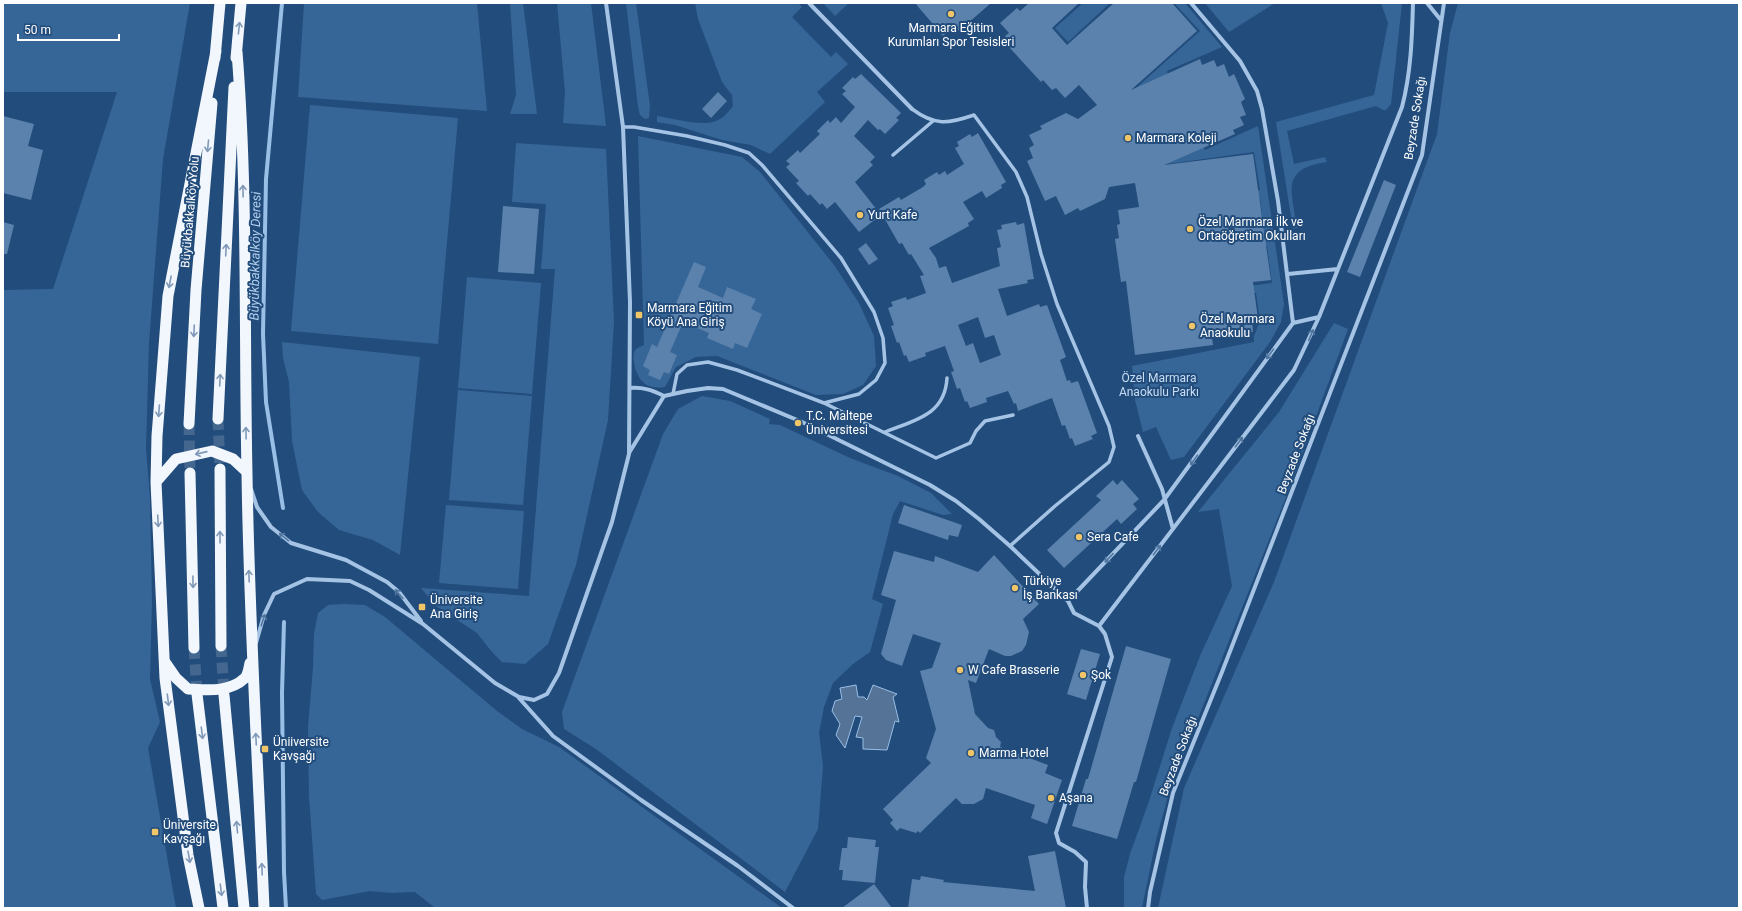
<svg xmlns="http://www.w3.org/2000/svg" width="1742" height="911" font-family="Roboto,sans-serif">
<rect width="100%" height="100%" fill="#224c7b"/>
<path fill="#366698" d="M3,3H190L163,159L149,343L146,449L150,498L152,601L150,679L160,722L148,748L176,908H3V290L53,289L117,92H3Z
M304,3H477L487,111L298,97Z
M510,3H523L537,114H510L516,95Z
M557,3H591L606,126L563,123L565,92Z
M626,3H636L650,106L649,118L645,119L640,115L638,107Z
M695,3H798L802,7L792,17L831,57L836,52L848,64L817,92L825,102L770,154L751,145L722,140L675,125L657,122V116C672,118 703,127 716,121C724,118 728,112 733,106L732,95L722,82L698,19Z
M823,3H849L835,16Z
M1083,3H1110L1068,42L1055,28Z
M1156,3H1185L1222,47L1167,71L1168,75L1127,96L1200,31L1174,3L1099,73Z
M1205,3H1275L1229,32Z
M1381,3H1402L1391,104L1386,110H1383L1376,106L1287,131L1294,164L1325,157L1327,162C1279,169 1292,191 1297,228L1293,229L1276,122L1374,95L1388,23Z
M1458,3H1739V908H1158L1184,788L1274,582L1437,134L1450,33Z
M310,105L458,118L438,344L291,331Z
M1258,126L1284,304L1281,322L1270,342L1184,457L1171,460L1156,427L1143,432L1135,400L1132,366L1254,342V336L1260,321L1256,293L1178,303L1171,296L1272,283L1267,246L1174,258V251L1265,237L1260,199L1163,212L1162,204L1260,190L1254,152L1153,166L1202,144L1205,150Z
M638,136L742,157L760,172L834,265L859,303L874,336L876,366L863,385L843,394L816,395L717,356L696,357L676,367L665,387C658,388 650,388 644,383C637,378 632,361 634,353C635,348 640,347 644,345Z
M516,143L606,149L614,321L608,420L576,565L548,644L525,664L502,662L492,652L477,633L436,606L421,588L529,596L555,269H541L546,204L512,202Z
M467,277L541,283L532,394L458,388Z
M1334,323L1348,329L1292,482L1170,789L1156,840L1142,908H1124V877L1130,854L1148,804L1172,728L1200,656L1232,586L1219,509L1198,512L1279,412Z
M282,342L420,357L400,555L373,540L339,530L318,512L302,490L292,441L289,382L283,358Z
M458,390L532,396L523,505L449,500Z
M702,396L730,401L770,419L769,424L780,425L850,458L898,476L931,493L952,514L943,515L900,501L893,514L872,599L883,604L870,652L853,664L833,683L824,707L819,733L823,766L818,829L785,892L596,749L564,729L562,712L663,434L678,409Z
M446,505L524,511L518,589L439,583Z
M344,604L365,605L385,617L497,711L522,729L559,747L782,908H435L415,892L392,893L370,891L322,900L316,894L309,796L308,727L313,668L314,634L318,613L328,605Z"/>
<path fill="#547396" stroke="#99bfe6" d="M856,685L858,697H864L867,700L873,685L897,694L893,697L899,722L895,721L887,750L863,749V738L856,737L862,717L855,716L845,748L836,735L840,724L832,711L835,701L842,699L840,688Z"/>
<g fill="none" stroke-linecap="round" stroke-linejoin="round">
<path stroke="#99bfe6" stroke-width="4" d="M282,3L266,179L263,334L266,402L283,508
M284,622L282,693L284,872L286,908"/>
</g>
<path fill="#5b82ad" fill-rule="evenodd" d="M915,3H991L959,31L954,26L943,36Z
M1029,3H1079L1052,28L1067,45L1114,3H1172L1197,31L1131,90L1200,59L1202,65L1214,60L1217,67L1224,64L1229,77L1234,74L1245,99L1241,102L1246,115L1240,117L1244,125L1233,130L1235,134L1164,165L1253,154L1271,280L1253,282L1258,319L1252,320L1253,332L1212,338L1213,345L1135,355L1126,281L1121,282L1115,239L1119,238L1117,225L1120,224L1118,210L1139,207L1135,183L1109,187L1105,199L1080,211L1078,208L1065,215L1056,196L1045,201L1027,161L1033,158L1029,148L1034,145L1029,135L1042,129L1040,126L1066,113L1078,119L1097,105L1079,85L1065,98L1056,88L1052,90L1043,80L1041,82L1009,47L1012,44L1005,36L1009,33L1000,23L1017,8L1020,11Z
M861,74L901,113L896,118L899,120L885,134L880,129L878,130L868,120L854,136L875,157L870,162L873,165L855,182L881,215L859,232L835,202L827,209L822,203L820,205L810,194L808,196L796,183L799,181L786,167L790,164L786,161L798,150L800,153L820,134L817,131L828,120L830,123L836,117L841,123L855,107L842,94L846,91L842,88L853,77L855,79Z
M718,92L727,101L711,118L702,109Z
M3,116L34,124L28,146L43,150L31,200L3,193Z
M978,133L1006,182L1001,185L1002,188L986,198L982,191L963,202L974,219L968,223L969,226L929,248L936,258L939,268L946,266L952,283L1000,266L997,248L1001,247L997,230L1002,229L1001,225L1016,222L1017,225L1024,223L1034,279L1027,280L1028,283L998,289L1007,316L1039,304L1040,307L1047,305L1066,357L1060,360L1067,381L1070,380L1071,383L1078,381L1097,433L1091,436L1093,439L1075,446L1072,438L1070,439L1065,425L1062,426L1052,398L1018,411L1016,403L1014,404L1008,391L986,398L987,402L970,408L967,401L965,402L960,388L957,389L951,372L954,371L945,346L925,353L926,356L909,362L906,355L904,356L899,342L897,343L891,326L894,325L888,308L893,306L891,302L906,297L907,300L926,293L920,276L924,275L911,254L909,255L902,243L899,244L879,209L899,197L901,200L923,187L926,184L924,180L937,172L939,175L945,171L947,175L964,164L955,148L959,146L957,142L970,134L972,137ZM978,317L985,338L994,335L1001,355L980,363L973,343L966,346L958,325Z
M1384,180L1396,185L1360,277L1347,272Z
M503,206L539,209L534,274L498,272Z
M3,222L14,225L7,254H3Z
M866,243L878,259L869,265L858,249Z
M694,262L706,267L698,287L723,298L727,287L756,299L751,309L762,314L747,348L735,343L733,349L707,338L709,333L683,322L670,352L677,355L669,374L664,372L660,380L648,375L650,370L643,366L652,344L657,347Z
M1113,480L1117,485L1122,480L1139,499L1133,504L1137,509L1121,524L1117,519L1064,568L1047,550L1101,500L1096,496Z
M904,505L962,525L958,537L949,535L948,540L898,523Z
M894,551L934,562L935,556L978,572L994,555L1039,604L1023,619L1029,632L1026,645L1022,651L1011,656H1005L989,649L976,683L968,680L975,714L988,728L994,730L996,737L1001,742L1000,747L1048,765L1045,773L1062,780L1047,824L1031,818L1035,805L986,788L983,799L974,804H962L956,798L920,833L918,831L916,833L900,828L897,831L890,823L893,820L883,809L931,763L926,758L936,729L920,671L932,668L941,643L913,634L902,666L886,660L881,654L896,600L881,595Z
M1126,646L1171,659L1136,782H1134L1117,839L1072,826L1086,779H1088Z
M1081,649L1100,654L1086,700L1067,694Z
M848,837L876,840L875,847H879L875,883L842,880L843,870H839L842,848H847Z
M1055,851L1066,908H908L912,879L920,880L921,876L944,880L943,882L1035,891L1028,856Z
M874,884L892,908H842Z"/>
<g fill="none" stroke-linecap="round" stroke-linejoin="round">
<path stroke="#43678f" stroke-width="11" stroke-dasharray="11 5.5" stroke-linecap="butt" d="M218,419L220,469
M189,424L190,473
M221,646L224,695
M194,648L197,694"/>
<path stroke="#a5c4e5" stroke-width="3.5" d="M912,109C935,126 948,124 974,115L1016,172L1027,197L1041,254L1057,304L1109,426L1114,447L1109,462L1055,506L1010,546
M623,127H634L687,136L725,145L749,153L762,165L841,258L874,312L883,338L885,363L876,380L859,394L824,403
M893,155L933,121
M673,394L677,374L687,365L708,362L737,370L824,403L936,458L970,443L976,431L985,421L1013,415
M885,432C915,420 945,415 947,378"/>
<path stroke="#a5c4e5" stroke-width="4" d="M809,3L912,109
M1191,3L1240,61L1257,91L1262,109L1278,201L1293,323
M1427,3L1440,19
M1288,274L1338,269
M630,388C643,387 652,390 664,396
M1138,436L1162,489L1173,529
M629,453L664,396L687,391L708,388L723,389L802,422L930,485L956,501L979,519L1010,546L1068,601L1074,613L1099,626L1105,634L1112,657L1056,833L1059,843L1075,852L1086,862L1085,887L1087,908
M251,489L257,507L271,527L291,543L346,560L387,582L399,592L421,621
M1068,601L1164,500L1293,323L1319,317
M1099,626L1294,370L1319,317L1402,107C1411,73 1412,38 1413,3
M256,643L264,615L274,594L307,579L350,581L369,590L423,624L495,683L519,697L534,700L547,694L559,673L612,522L629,454L630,302L623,127L606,3
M519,698L553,736L641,800L738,866L793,908
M1148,908L1150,892L1173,793L1222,672L1422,155L1444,3"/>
<path stroke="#f2f7fe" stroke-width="11" d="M237,52C248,192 244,333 247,474C249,619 258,763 264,908
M215,58L220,3
M236,58L241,3
M218,419L234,87
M189,424L196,290L212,103
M220,469L221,646
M190,473L194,648
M156,482L176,459L212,451L233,459L247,472
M165,662L176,678L188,689C207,690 229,693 245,678C248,675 249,668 250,663
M197,694L223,908
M224,695L244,908
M199,908L188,855L165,678L156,482L157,436L168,296L216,51"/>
</g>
<defs><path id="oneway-shaft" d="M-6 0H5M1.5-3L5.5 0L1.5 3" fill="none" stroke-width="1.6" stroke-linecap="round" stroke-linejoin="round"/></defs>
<g stroke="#8099b6">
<use href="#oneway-shaft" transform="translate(239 28) rotate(-84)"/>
<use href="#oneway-shaft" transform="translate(208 146) rotate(95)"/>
<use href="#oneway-shaft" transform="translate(243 191) rotate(-91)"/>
<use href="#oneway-shaft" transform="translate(226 250) rotate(-87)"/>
<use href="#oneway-shaft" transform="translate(170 282) rotate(101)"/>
<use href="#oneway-shaft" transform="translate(194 331) rotate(93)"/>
<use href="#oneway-shaft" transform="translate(220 380) rotate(-87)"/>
<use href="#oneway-shaft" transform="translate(159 411) rotate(94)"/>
<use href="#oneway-shaft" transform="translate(246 433) rotate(-91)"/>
<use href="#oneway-shaft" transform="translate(201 453) rotate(167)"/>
<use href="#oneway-shaft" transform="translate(158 521) rotate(87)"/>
<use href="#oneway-shaft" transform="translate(220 537) rotate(-91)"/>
<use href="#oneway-shaft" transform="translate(249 576) rotate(-92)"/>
<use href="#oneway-shaft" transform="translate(193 582) rotate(89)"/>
<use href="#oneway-shaft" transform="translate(168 700) rotate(83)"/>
<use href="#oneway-shaft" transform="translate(202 733) rotate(83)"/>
<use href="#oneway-shaft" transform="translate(256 739) rotate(-93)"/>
<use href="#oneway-shaft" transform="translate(237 827) rotate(-95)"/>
<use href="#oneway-shaft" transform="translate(189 857) rotate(80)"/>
<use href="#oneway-shaft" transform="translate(262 869) rotate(-92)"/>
<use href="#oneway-shaft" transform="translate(221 890) rotate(83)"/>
</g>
<g stroke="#5076a0">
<use href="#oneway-shaft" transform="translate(1311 335) rotate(-67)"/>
<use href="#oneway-shaft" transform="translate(1270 354) rotate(126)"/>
<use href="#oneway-shaft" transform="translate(1239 442) rotate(-53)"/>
<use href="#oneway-shaft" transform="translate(1194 460) rotate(126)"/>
<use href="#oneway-shaft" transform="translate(284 537) rotate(-141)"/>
<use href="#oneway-shaft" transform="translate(1157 550) rotate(-53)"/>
<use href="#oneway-shaft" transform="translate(1109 558) rotate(133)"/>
<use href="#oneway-shaft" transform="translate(399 594) rotate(-132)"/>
<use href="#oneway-shaft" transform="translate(263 620) rotate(-72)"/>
</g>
<g fill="#f0c568" stroke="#224c7b" stroke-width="1.5">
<circle cx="951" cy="14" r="4"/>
<circle cx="1128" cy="138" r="4"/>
<circle cx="860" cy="215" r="4"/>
<circle cx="1190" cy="229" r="4"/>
<rect x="635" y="311" width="8" height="8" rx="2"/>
<circle cx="1192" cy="326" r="4"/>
<circle cx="798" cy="423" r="4"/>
<circle cx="1079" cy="537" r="4"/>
<circle cx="1015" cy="588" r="4"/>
<rect x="418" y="603" width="8" height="8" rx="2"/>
<circle cx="960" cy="670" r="4"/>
<circle cx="1083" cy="675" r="4"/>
<rect x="261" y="745" width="8" height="8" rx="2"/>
<circle cx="971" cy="753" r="4"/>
<circle cx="1051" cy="798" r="4"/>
<rect x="151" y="828" width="8" height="8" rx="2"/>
</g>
<g text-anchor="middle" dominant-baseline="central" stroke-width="4" stroke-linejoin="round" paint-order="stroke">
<g font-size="12" fill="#fff" stroke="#224c7b" text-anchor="start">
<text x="951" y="28" text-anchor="middle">Marmara Eğitim<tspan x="951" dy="14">Kurumları Spor Tesisleri</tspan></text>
<text x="1136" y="138">Marmara Koleji</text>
<text x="868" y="215">Yurt Kafe</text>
<text x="1198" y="222">Özel Marmara İlk ve<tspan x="1198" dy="14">Ortaöğretim Okulları</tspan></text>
<text x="647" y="308">Marmara Eğitim<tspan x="647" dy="14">Köyü Ana Giriş</tspan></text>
<text x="1200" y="319">Özel Marmara<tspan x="1200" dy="14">Anaokulu</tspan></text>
<text x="806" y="416">T.C. Maltepe<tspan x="806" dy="14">Üniversitesi</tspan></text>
<text x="1087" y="537">Sera Cafe</text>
<text x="1023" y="581">Türkiye<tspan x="1023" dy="14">İş Bankası</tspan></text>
<text x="430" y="600">Üniversite<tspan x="430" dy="14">Ana Giriş</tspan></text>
<text x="968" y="670">W Cafe Brasserie</text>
<text x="1091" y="675">Şok</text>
<text x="273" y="742">Üniiversite<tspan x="273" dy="14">Kavşağı</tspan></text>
<text x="979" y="753">Marma Hotel</text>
<text x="1059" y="798">Aşana</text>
<text x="163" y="825">Üniversite<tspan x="163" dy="14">Kavşağı</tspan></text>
</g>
<g font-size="12" fill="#fff" stroke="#224c7b">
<text transform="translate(1415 118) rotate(-81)">Beyzade Sokağı</text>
<text transform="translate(190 212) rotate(-85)">Büyükbakkalköy Yolu</text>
<text transform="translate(1296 454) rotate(-69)">Beyzade Sokağı</text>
<text transform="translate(1178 756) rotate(-69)">Beyzade Sokağı</text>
</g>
<g font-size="12" fill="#c8ddf4" stroke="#224c7b">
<text x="1159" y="378">Özel Marmara<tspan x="1159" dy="14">Anaokulu Parkı</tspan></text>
</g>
<g font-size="13" font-style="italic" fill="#b0ceed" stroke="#224c7b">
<text transform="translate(255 256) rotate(-89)">Büyükbakkalköy Deresi</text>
</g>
</g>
<rect width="1742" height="911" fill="none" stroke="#ffffff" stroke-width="8"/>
<path d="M18 34v6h101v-6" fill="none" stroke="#ffffff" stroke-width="2"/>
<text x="24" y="34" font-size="12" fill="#ffffff" stroke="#224c7b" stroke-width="3" paint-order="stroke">50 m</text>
</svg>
